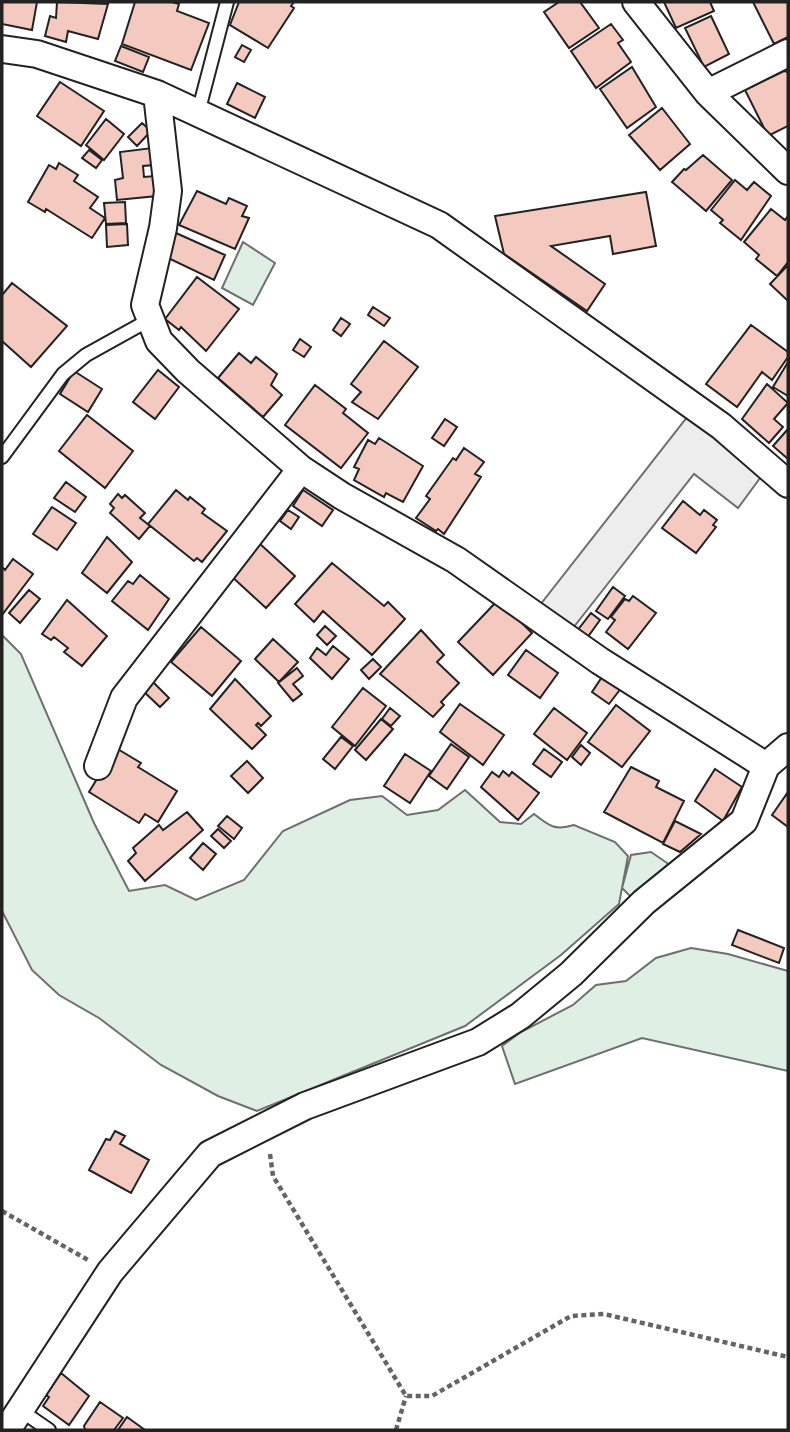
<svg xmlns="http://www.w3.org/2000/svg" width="790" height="1432" font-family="Raleway,sans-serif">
<rect width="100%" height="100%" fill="#fff"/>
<path fill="#e0efe3" stroke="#6f6f6f" stroke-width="2" d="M243,242L275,263L253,305L222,288Z
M2,635L21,654L94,823L129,891L165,885L196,900L244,880L283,831L350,800L382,796L407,815L438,810L465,790L500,822L521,824L534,814C549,826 555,831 574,825L615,842L628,856L619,904L561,955L465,1026L257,1111L218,1096L161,1065L99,1018L59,995L32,970L2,911Z
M651,852L670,865L632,898L622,888L631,855Z
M691,948L728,954L788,971V1071L642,1038L515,1084L502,1046L521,1032L573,1005L596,985L626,981L656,958Z"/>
<path fill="#ededed" stroke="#6f6f6f" stroke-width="2" d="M688,416L763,474L738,508L694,474L573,628L540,605Z"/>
<path fill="#f3c9c0" stroke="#222" stroke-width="2" d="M2,2H37L32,30L2,24Z
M57,2L108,4L98,39L68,31L66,42L45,36L50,16L56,18Z
M135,2H172L179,4L177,11L209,23L191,70L122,44Z
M239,2H294L291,6L294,8L268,48L230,25Z
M559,2H580L599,28L569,48L544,12Z
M664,2H710L714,11L676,28Z
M753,2H788V37L774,44Z
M711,16L729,54L704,67L685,28Z
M611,24L623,40L618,43L631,62L596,88L571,51Z
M242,45L251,50L244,62L235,57Z
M121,46L149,57L143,72L115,61Z
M632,67L656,107L627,128L600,89Z
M784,71L788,72V126L768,136L745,90Z
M60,82L104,111L81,146L37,116Z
M237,83L265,97L255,118L227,104Z
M662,108L690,144L660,170L629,135Z
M106,119L124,134L104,160L86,145Z
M142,123L151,131L137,146L128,137Z
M152,148L154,165L143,166L144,177L155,176L157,196L117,200L115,180L123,178L120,152Z
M89,150L102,160L96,168L82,158Z
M703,155L732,180L706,211L672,182L684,169L686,170Z
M59,163L78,175L74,181L98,197L90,208L105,218L92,238L46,209L45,212L28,202L49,165L56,169Z
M735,180L747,190L754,182L771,196L741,240L720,223L723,220L711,210Z
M197,191L226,204L229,198L247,206L242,216L249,218L235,249L179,225Z
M646,192L656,246L613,254L610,236L551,246L605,284L587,311L504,254L495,216Z
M125,202L126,223L106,224L104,203Z
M771,209L785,220L788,216V262L777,276L756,259L759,255L744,242Z
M127,224L128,245L107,247L106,225Z
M176,233L225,255L214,280L166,257Z
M788,265V301L770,284Z
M197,277L239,309L206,351L181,327L179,330L165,319Z
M12,283L67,326L31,367L2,341V295Z
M373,307L390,318L384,326L368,315Z
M341,318L350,324L341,336L333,330Z
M751,325L788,352V357L772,380L762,372L737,407L706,384Z
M300,339L311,347L304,357L293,350Z
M384,341L418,367L378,419L352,402L361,392L351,384Z
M239,353L251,363L256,357L277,374L271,385L282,395L263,417L218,378Z
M788,362V396L773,387Z
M158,370L179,387L155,419L133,402Z
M74,371L102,389L88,412L60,394Z
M767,384L788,403L774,419L783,427L769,443L742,419Z
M315,385L346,409L343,413L368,433L341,468L285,425Z
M87,415L133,451L105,488L59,451Z
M445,419L457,427L444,446L432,438Z
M788,429V459L773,446Z
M379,438L423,466L403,502L386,493L384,497L354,480L359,469L354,467L368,440L375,444Z
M464,448L484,462L475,474L481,477L444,534L438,529L436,531L416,518L430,499L426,496L453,458L456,460Z
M66,482L86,497L75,512L54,498Z
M176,490L188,500L190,497L205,509L202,513L227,531L202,562L197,558L194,561L148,524Z
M303,490L333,510L322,526L293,506Z
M118,494L122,498L125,495L145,513L140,518L150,526L139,539L110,513L114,508L110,504Z
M683,501L700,515L704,510L717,520L713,525L716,527L696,553L662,528Z
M52,507L76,523L57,550L33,534Z
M288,510L299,517L291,529L280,521Z
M107,537L132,562L107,593L82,573Z
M259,543L295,576L266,608L230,575Z
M13,559L33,574L2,615V567L5,570Z
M332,563L384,606L388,602L405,619L372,655L323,611L314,622L295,604Z
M140,575L169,599L148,630L112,601L128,581L133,584Z
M613,587L625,596L608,619L596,611Z
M29,590L40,599L20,623L9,613Z
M633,596L656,613L628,649L606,632L615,620L611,617L625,599L629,601Z
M67,600L107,636L82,666L64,652L68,648L54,637L51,640L42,634Z
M498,600L532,633L493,675L458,642Z
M591,613L600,620L587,638L577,631Z
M325,626L336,636L327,645L317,635Z
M201,627L241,661L212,696L171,662Z
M421,630L444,655L437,662L459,683L441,702L444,705L433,717L380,674Z
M273,639L298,662L279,682L255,659Z
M333,646L349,659L332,679L310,658L317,648L326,655Z
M526,650L558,673L540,698L508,675Z
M373,659L381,667L369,679L361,670Z
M297,668L303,676L293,684L302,694L293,701L278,683Z
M604,674L622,687L609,704L592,692Z
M235,679L271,716L261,726L258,723L256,725L266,735L252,749L210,709Z
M151,680L169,698L160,707L141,689Z
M363,688L386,706L355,746L332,727Z
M460,704L504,735L483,765L440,732Z
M616,705L650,731L622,767L588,742Z
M390,708L400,716L391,726L382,719Z
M554,708L587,733L567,760L534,734Z
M381,719L393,729L366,760L355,750Z
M341,737L353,746L335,769L323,759Z
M451,744L469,757L447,789L429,776Z
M581,745L590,753L581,765L572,757Z
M116,748L141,763L138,767L177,791L158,822L145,814L139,823L89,792Z
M544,749L562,762L551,777L533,764Z
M405,754L431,771L410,803L384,786Z
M247,761L263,778L248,793L231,776Z
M631,767L659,781L656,787L684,801L663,843L604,812Z
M715,769L742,787L723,821L695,801Z
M503,771L509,776L512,772L539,793L518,820L481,787L492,772L499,777Z
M788,792V827L772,815Z
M187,812L203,830L145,881L128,861L136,853L133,848L159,825L163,830Z
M227,816L242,828L234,839L218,826Z
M675,821L701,834L680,852L663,844Z
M218,829L231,841L224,848L211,836Z
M203,843L216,854L203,870L190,858Z
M738,930L784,948L779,963L732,945Z
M115,1131L125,1136L120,1144L149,1160L131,1193L89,1170L106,1139L110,1140Z
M61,1373L89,1396L69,1425L43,1406L49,1397L46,1395Z
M100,1402L123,1418L114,1430H85L84,1426Z
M127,1417L145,1430H118Z"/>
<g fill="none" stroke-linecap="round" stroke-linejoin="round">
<g stroke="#222" stroke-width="16">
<path id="service" d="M198,113L227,2
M2,457L63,374L86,355L149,320
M20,1410L49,1430"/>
</g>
<g stroke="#222" stroke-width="30">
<path id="minor" d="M636,2L708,93L788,171
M2,49L37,54L157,94L439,225L721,426L788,484
M708,93L788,53
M157,94L168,191L163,228L145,305L159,341L188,371L301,469L342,496L456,560L600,661L766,766
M98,766L124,698L301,469
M7,1430L110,1272L210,1154L305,1106L478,1042L520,1016L571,974L644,902L744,821L766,766L788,747"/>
</g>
<path stroke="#646464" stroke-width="4.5" stroke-dasharray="5 3.5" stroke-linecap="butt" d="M270,1154L273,1176L406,1396H432L571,1316L604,1314L788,1357
M2,1211L88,1260
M396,1430L406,1396"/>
<use href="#service" stroke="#fff" stroke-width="12"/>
<use href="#minor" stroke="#fff" stroke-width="26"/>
</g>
<rect width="790" height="1432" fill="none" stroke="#222222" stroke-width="7"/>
</svg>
